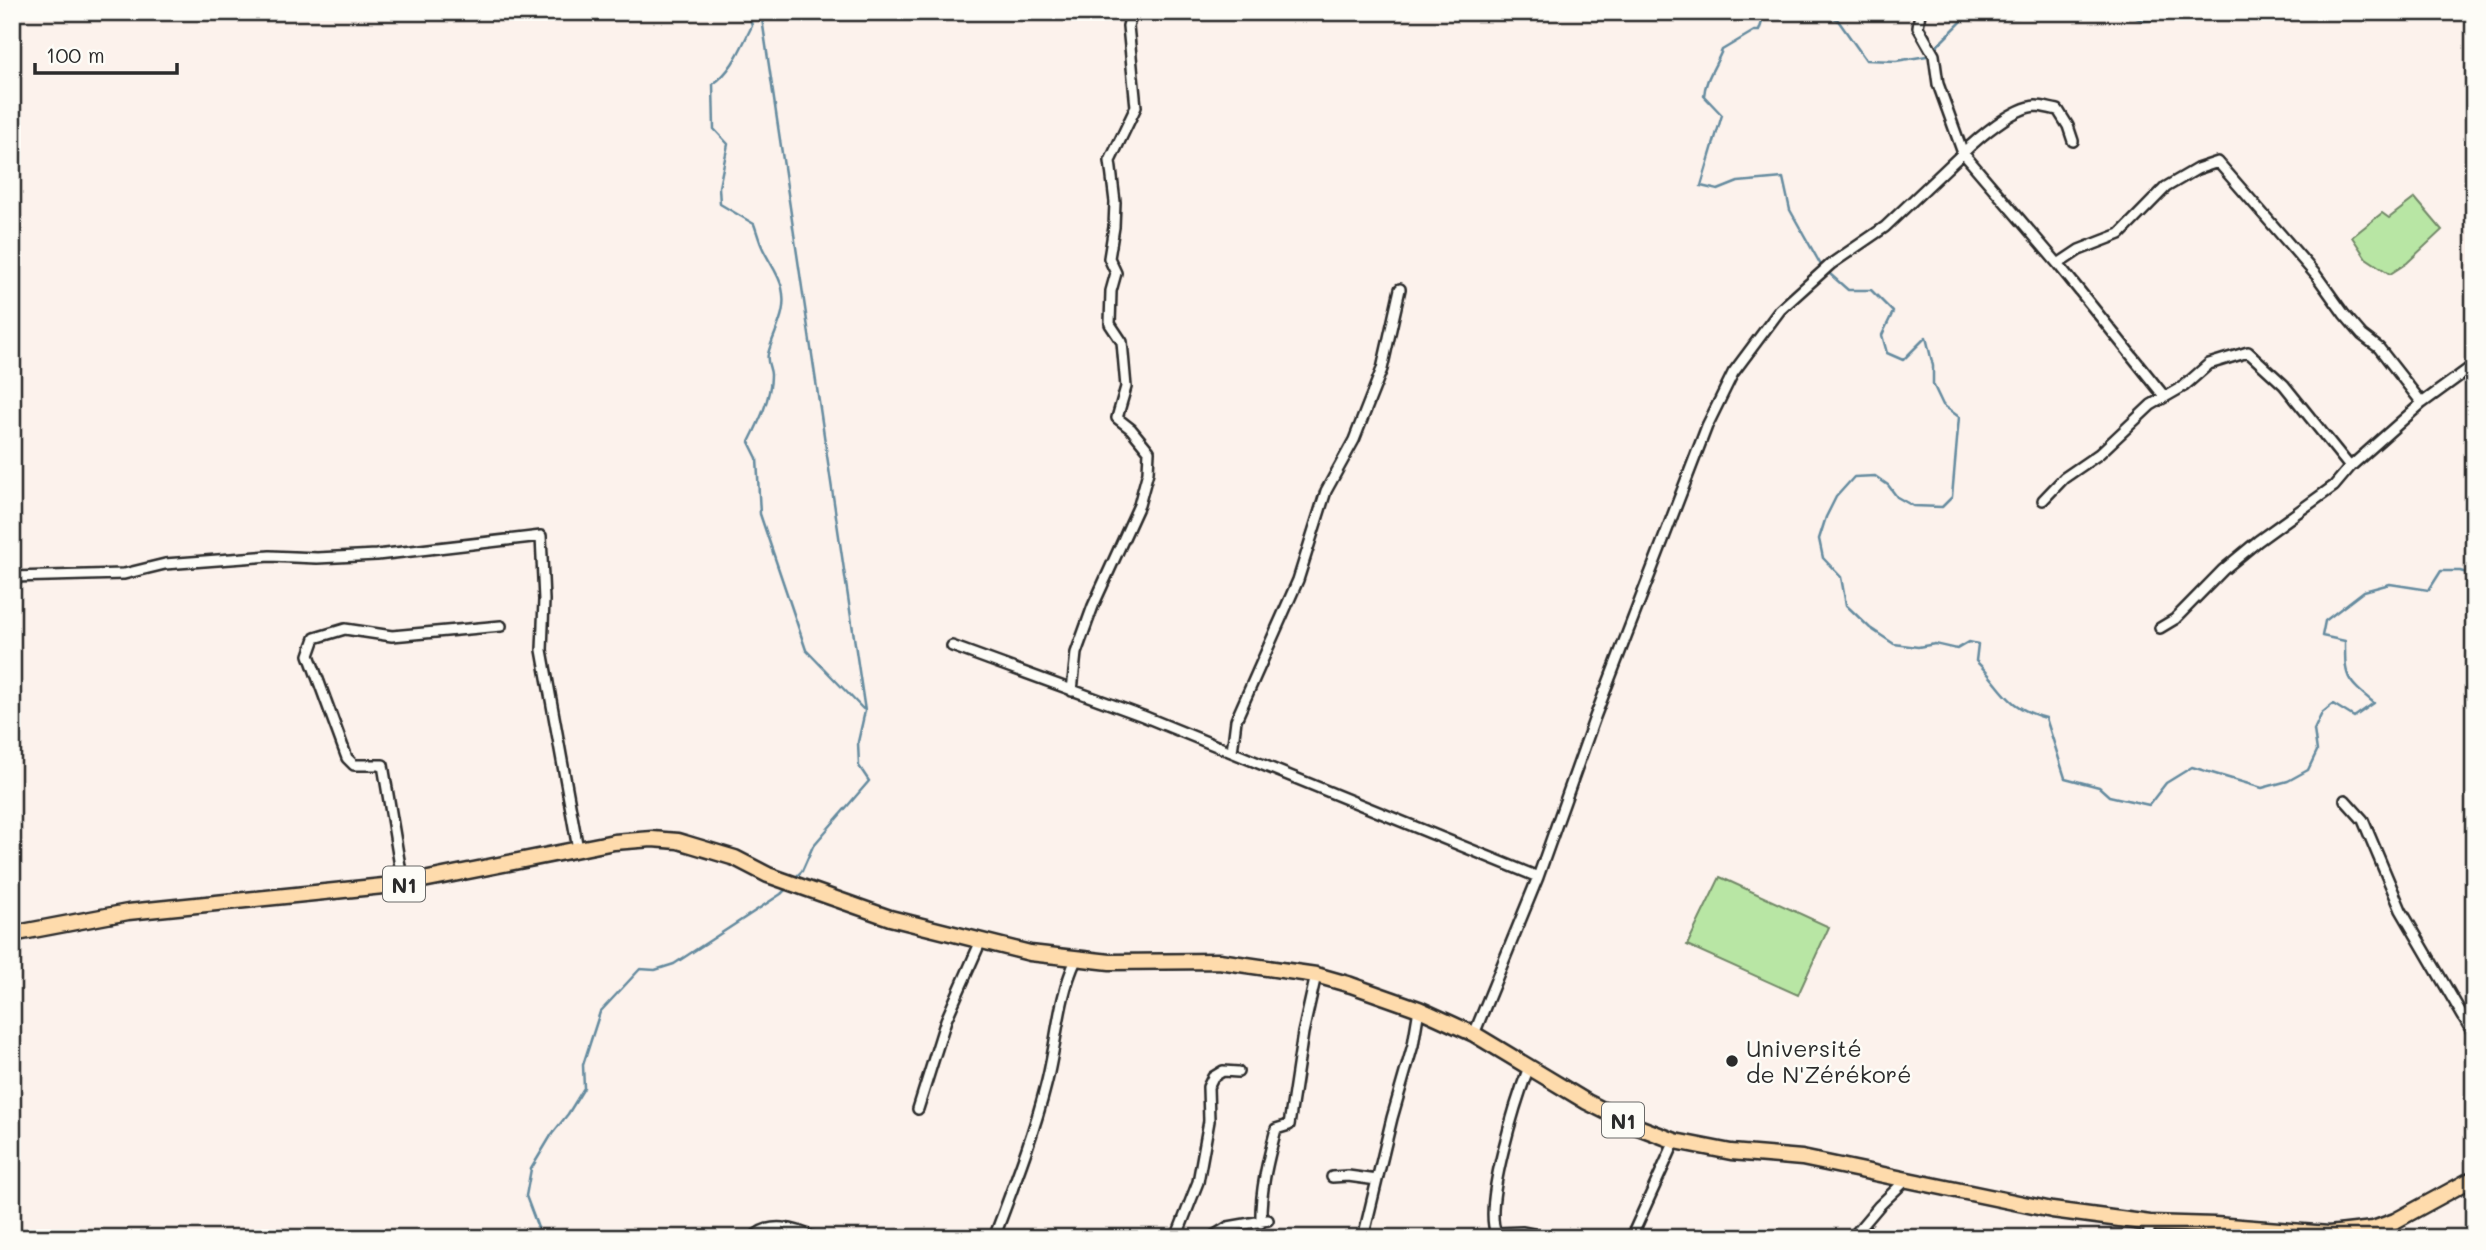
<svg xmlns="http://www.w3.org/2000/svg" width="2486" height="1250" font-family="Mali,sans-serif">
<rect width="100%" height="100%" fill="#fcf2ec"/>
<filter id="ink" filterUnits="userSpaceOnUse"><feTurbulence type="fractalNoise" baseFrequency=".0143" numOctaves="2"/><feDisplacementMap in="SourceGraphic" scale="14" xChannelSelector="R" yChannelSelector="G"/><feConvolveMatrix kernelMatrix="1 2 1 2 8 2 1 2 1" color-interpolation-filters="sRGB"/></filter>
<g filter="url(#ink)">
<path fill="#b8e6a4" stroke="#728868" stroke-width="2" d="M2415,198L2442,230L2407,263L2390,274L2366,258L2352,237L2382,213L2389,218Z
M1720,877L1829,927L1798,995L1687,945Z"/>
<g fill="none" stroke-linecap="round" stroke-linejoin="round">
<path stroke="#658b9f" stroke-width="2.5" d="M749,12L752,26C741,47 733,70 713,84L714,129L728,144L719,187L720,204L754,224C757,232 759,241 763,249C769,262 779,274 782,288C788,314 774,330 768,354C766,362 771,368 771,375C771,398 759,422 749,442L757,458L760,514L806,650L863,709
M761,12L865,711L858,742L859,766L869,781L813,846L802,871L795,878
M1748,12L1763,19L1759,31H1754L1722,50C1716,66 1705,79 1704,96L1722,115L1701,186L1718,190L1738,182L1783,178L1790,210L1822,267L1848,290H1871L1893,312L1882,335L1887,353L1903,360L1926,337L1933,366V384L1943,405L1959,417L1952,497L1942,507L1913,506L1897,497L1888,485L1875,476L1854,477L1836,497L1826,517L1819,539L1823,558L1841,577L1846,605L1870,628L1894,644L1918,647L1935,644L1957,649L1969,642L1978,644L1976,661C2005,689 2003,706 2046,718L2065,778L2099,787L2109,796L2149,805L2166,783L2192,767L2262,788L2288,781L2308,770L2317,751L2314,730L2322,713L2333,704L2354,717L2374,703C2345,679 2345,678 2345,641L2322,636L2325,621L2364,591L2390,584L2429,590L2441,571H2460L2474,575
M1816,12L1837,19L1866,60L1896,61L1927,56L1968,15L1984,12
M1988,12C2006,22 2014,16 2032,16C2049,16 2060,22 2076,12
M2122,12L2144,21L2199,12
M538,1238V1228L526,1196L531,1169L552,1134L568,1114L584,1088L583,1065L600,1012L640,969L655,970L674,964L781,894L786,889"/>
<g stroke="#2b2b2b" stroke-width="14">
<path id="minor" d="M1920,12L1918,27L1934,55L1938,84L1963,153C1978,138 2014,107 2036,106C2043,106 2051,109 2058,110L2068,126L2073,141
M2058,264L2079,250L2120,234L2166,187L2197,169L2218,162L2316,275L2344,314L2362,335L2379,348L2422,403
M2043,500L2064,478L2099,454L2151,405L2184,386L2209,364L2248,352L2284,385L2350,467
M12,577L124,574L165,564L270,556L317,558L377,555L541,536L544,600L542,650L578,849
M2160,628L2175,619L2223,570L2258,541L2334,486L2350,467L2422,403L2474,365
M952,646L1143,716L1538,877
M1072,691L1076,653L1093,606L1139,505L1148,472L1149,451L1131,429L1117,418L1126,387L1122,342L1110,324L1111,291L1116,273L1109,258L1114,227L1115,202L1110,161L1136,107L1128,26L1132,12
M1232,752L1236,720L1298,580L1326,491L1354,440L1382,369L1400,289
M2345,800L2363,820L2401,910L2474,1035
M403,884L383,765H354L347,758L309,655L315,638L345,629L392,636L501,626
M1474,1034L1538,877L1595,717L1707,426L1733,373L1780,310L1831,264L1885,227L1963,153L2058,264L2164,396
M1529,1067C1517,1098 1483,1204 1496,1233L1522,1232L1554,1238
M918,1109L946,1020L980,943
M1332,1177L1348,1176L1377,1180
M1261,1223C1260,1190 1268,1160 1276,1129L1289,1125L1303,1033L1316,975
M753,1238C768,1221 797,1228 814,1238
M994,1238C1013,1187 1033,1137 1046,1085C1057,1043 1058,998 1076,960
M1176,1238L1198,1182L1209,1121L1208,1087L1213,1077L1223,1071L1238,1072
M1210,1238L1228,1227L1268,1220
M1363,1238L1392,1118L1413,1045L1419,1009
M1631,1238L1675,1141
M1852,1238L1879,1206L1907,1179
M2148,1238L2150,1223"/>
</g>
<g stroke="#2b2b2b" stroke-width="19">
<path id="primary" d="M12,934L128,912L403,884L614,842L652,839L678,841L735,858L768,875L890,918L1030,953L1110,962L1219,961L1316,975L1351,985L1419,1009L1474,1034L1587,1102L1633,1125L1675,1141L1731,1152L1802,1158L2052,1210L2150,1223L2215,1225L2329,1234L2373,1229L2395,1221L2474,1178"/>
</g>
<use href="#minor" stroke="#fdfcf7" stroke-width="9"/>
<use href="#primary" stroke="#fedbac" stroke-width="14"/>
</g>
</g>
<circle fill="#2b2b2b" stroke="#fdfcf7" stroke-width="2.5" cx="1732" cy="1061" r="7"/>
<g text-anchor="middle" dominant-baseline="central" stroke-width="5" stroke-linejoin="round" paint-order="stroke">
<g fill="#fdfcf7" stroke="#6a6a68" stroke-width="2">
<rect x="383" y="866.5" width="42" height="35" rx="5"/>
<rect x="1602" y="1102.5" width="42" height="35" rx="5"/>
</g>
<g font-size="21" font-weight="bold" fill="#2b2b2b">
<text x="404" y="884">N1</text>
<text x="1623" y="1120">N1</text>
</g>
<g font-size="23" fill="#2b2b2b" stroke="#fdfcf7" text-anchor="start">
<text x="1746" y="1048">Université<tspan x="1746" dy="26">de N'Zérékoré</tspan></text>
</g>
</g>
<rect width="2486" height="1250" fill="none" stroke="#fdfcf7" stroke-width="42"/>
<rect x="21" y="21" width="2444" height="1208" fill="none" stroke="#2b2b2b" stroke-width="2.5" filter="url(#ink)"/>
<path d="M35 63v10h142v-10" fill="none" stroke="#2b2b2b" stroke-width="3.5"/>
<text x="46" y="63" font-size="21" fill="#2b2b2b" stroke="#fdfcf7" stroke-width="5" paint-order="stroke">100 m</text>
</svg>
